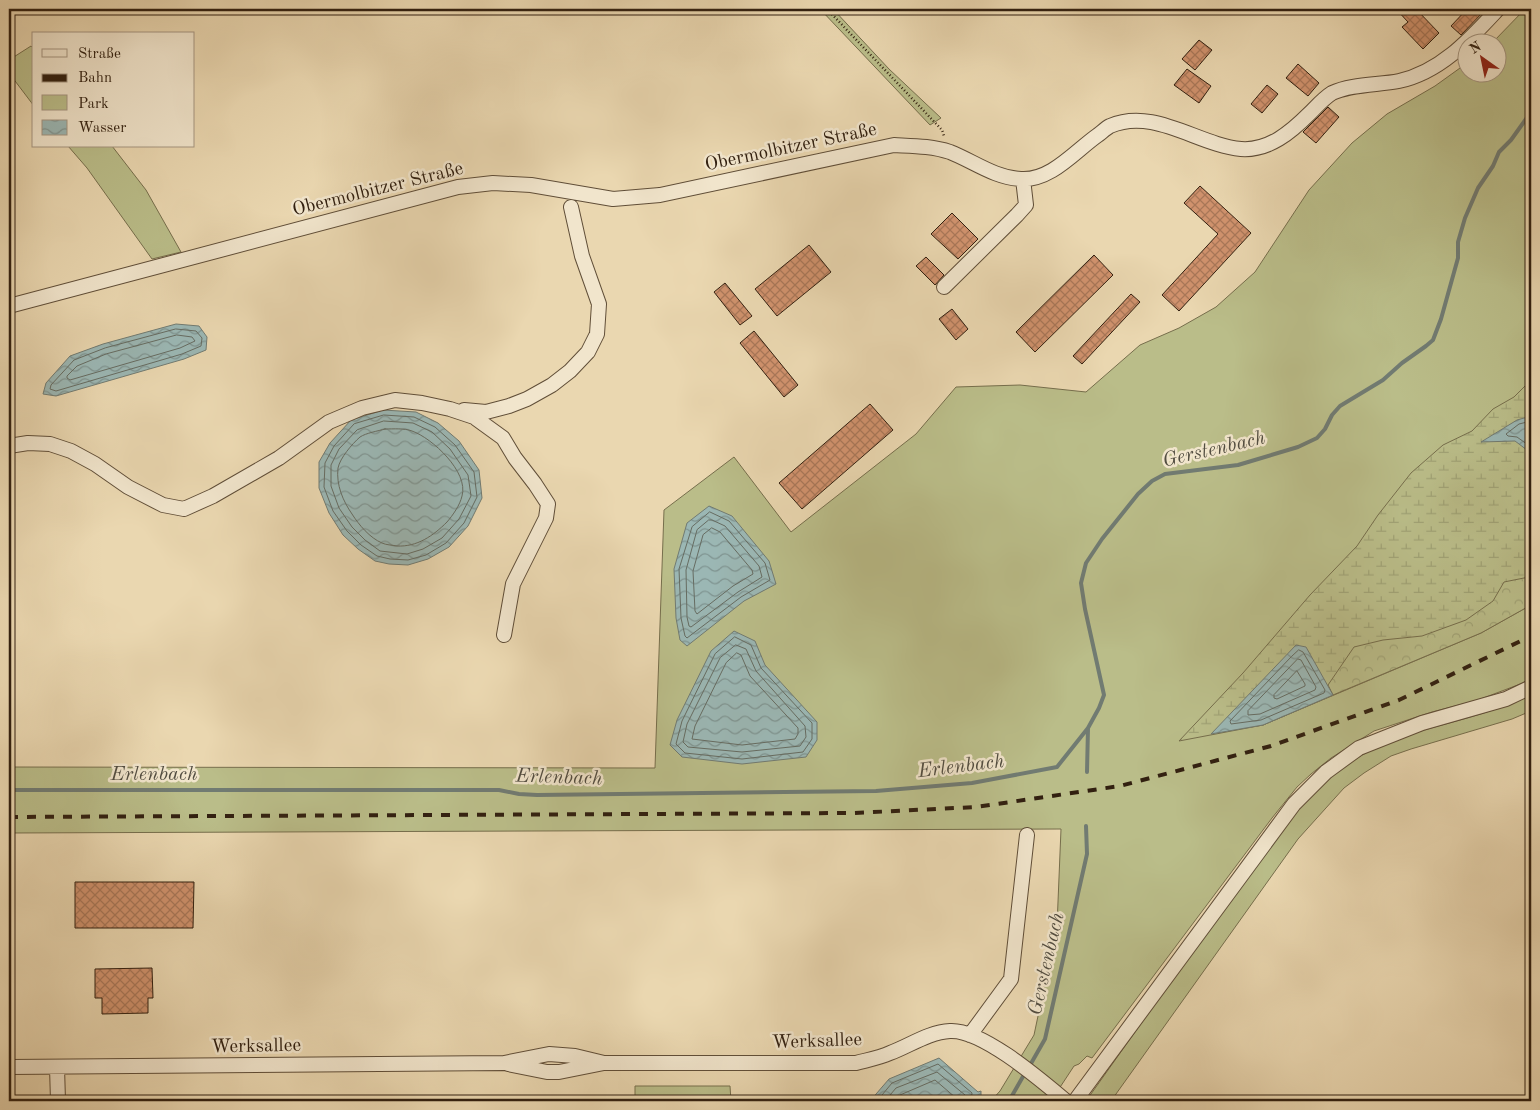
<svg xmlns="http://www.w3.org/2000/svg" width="1540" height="1110" font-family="'Old Standard TT',serif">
<defs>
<pattern id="forest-crowns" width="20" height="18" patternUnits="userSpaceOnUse" patternTransform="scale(1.25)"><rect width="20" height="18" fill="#babd89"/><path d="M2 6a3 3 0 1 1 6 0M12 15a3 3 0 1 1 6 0" fill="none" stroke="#a0a275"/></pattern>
<pattern id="wetland-marsh" width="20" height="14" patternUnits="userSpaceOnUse" patternTransform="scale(1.25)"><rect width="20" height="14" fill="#babd89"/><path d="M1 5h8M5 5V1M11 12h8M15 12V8" fill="none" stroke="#a0a275"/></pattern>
<pattern id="water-waves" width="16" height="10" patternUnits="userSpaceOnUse" patternTransform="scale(1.25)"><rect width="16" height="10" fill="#9bb7b4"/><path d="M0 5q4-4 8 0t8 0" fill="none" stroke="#7f9491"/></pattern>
<pattern id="building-cross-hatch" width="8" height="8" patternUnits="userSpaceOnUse" patternTransform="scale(1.25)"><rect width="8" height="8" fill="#d0926d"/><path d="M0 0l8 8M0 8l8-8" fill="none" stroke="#a97758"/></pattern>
</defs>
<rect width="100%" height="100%" fill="#ead7b0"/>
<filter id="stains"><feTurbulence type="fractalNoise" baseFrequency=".004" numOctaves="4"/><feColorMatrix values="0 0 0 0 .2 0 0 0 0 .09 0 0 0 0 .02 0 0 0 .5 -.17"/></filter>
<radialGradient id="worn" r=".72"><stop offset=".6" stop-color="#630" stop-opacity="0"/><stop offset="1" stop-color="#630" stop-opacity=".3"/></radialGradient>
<path fill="#babd89" stroke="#766e4c" d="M820,9H833L889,69L941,118L930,125Z
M1525,9H1531V453L1212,733L1263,725L1481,633L1531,605V680L1478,700L1432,712L1374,731L1331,758L1311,774L1297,787L1272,818L1092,1058L1087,1056L1079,1064L1074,1066L1051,1101H991L1000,1091L1034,1035L1057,926L1061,829L9,833V767L655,768L664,510L734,457L791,532L916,434L956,387L1020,385L1086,392L1140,345L1179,328L1216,307L1255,272L1309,190L1352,143L1387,114L1435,86L1467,63L1468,72H1498V42H1493Z
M31,46L34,49V106L9,73V60Z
M68,146H112L146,190L181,252L152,259L87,168Z
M1531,695V711L1512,719L1411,749L1391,756L1364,773L1344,788L1298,839L1111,1101H1086C1128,1042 1169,984 1211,925C1253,865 1294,798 1357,758C1391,737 1429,729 1467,718C1489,712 1510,704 1531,695Z
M635,1086H730L731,1101H635Z"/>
<path fill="url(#forest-crowns)" stroke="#766e4c" d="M1531,453V605L1481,633L1333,695L1306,647Z"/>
<path fill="url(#wetland-marsh)" stroke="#766e4c" d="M1531,380V576L1529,577L1504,582L1493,601L1466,620L1422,636L1383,640L1354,647L1328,685L1333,695L1263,725L1179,741L1243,673L1310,595L1357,546L1378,515L1411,473L1443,445L1472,431L1493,409L1514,397Z"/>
<path fill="url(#water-waves)" stroke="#717b72" d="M176,324L199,326L207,337L206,350L184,359L56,396L43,394L46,383L70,356L103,344Z
M383,410L416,412L438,423L459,441L479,470L482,498L468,526L449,547L428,559L408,565L389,564L375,561L358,549L343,535L329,513L319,488V462L330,443L351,420Z
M1531,416V453L1515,441L1481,442L1517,420Z
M709,506L732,516L769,561L776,584L744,601L687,646L680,640L676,618L674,569L687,523Z
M734,631L755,641L765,665L817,722V740L806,757L742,764L682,757L670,745L677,720L711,651Z
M1296,645L1306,647L1333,695L1263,725L1211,734Z
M939,1058L978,1092L981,1091V1097L978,1098L975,1101H870L889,1079Z"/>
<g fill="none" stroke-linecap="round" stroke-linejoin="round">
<path stroke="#666c62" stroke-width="1" d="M176,329L196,331L202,338L201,346L182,354L56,391L50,389L51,385L74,360L105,348Z
M177,335L192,337L195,341L180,348L70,380L67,378V376L77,366L106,354Z
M384,415L414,417L435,427L455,445L474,472L477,497L464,523L446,543L426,555L408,560L390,559L377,556L361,545L347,531L333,511L324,487L325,463L334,446L354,424Z
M384,421L413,423L432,432L450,449L468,475L471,496L459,519L442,538L423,549L407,554L380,551L365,540L352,527L339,508L331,486V465L339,449L357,430Z
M1531,421L1519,424L1506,434L1508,436L1517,437L1531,447
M385,429C394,429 404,428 412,431C432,438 469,472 462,496C460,505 453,515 447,522C433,536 417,547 397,546C392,545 386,545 382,543C370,538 359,525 352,514C343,501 336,485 338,468C340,458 352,444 360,437C366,433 378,431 385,429Z
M710,512L729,521L765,563L770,580L741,597L687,638L685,636L681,618L679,569L692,527Z
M709,520H712L725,526L759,566L762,577L738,592L691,627L689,626L687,617L686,570L697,530Z
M712,528L720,532L752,570L753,574L733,586L697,614L695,611L693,571L703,535Z
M735,637L751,645L761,668L812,723V739L803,752L742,759L685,753L676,744L682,721L715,654Z
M736,645L746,649L756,671L805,726L806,737L800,746L742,752L688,747L683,742L687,724L720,658Z
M1299,650L1303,652L1325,690L1324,693L1261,720L1231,724L1230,721L1291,657Z
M737,653L741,655L750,676L798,728V734L795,739L742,745L692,739L695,726L726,663Z
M1298,659L1301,660L1316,687L1315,690L1260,714L1248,715V711Z
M1297,671L1305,684V686L1277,699L1274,698V695Z
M877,1101L892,1083L938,1064L972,1093L971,1101
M885,1101L896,1088L937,1072L965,1095V1101
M895,1101L900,1095L935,1080L956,1098L957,1101"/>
<path stroke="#717b72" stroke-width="4" d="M1087,772L1088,728L1099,708L1104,695L1085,609L1081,583L1086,563L1102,539L1138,494L1152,481L1165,474L1238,465L1298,447L1317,438L1325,429L1332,415L1340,406L1383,380L1402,363L1426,346L1433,340L1441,319L1458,258V242L1465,218L1478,188L1493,166L1499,152L1511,140L1531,112
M9,790H499L519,794L537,795L876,791L972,783L1057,767L1088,728
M1029,1067L1045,1039L1087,854L1086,826
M1009,1101L1025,1073"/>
</g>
<path fill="url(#building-cross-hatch)" stroke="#322010" d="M1396,9H1416L1439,33L1423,49L1402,27L1408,22Z
M1467,9H1486L1461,35L1451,26Z
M1199,40L1212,50L1195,70L1182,59Z
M1298,64L1319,83L1308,96L1286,78Z
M1187,69L1211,86L1199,103L1174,85Z
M1267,85L1278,94L1262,113L1251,104Z
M1328,107L1339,117L1316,143L1303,132Z
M1200,186L1251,233L1179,311L1162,295L1218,234L1184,203Z
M952,213L978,239L958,259L931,234Z
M809,245L831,272L777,316L755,289Z
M1094,255L1113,275L1035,352L1016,332Z
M926,257L944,275L935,285L916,266Z
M725,283L752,316L740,325L714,292Z
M1131,294L1140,302L1082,364L1073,356Z
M952,309L968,329L956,340L939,319Z
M754,331L798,385L784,397L740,343Z
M870,404L893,430L802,509L779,483Z
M75,882H194L193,928H75Z
M152,968L153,998H148V1013L102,1014V998H95V969Z"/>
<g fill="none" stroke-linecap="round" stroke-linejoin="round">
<g stroke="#604e38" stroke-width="16">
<path id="minor" d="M944,287L1017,215L1026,205L1023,179
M9,306L458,187L493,183L531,185L613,199L660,195L894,145C913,146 932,146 950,152C973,161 995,178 1021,179C1051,181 1075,151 1098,135C1102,132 1106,128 1110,126C1154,107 1198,145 1241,149C1269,151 1291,132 1310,113C1316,107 1324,98 1332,93C1351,84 1379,85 1399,81C1441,72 1471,38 1498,9
M464,410L486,412L509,406L527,399L552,385L570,371L588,352L597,334L599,304L582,256L571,207
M9,446L28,443L50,444L71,451L95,464L128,487L163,505L184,509L213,496L279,458L329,422L362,408L395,400L422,403L450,409L474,417L503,438L515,458L535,484L548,504L546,518L513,584L504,635
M970,1035L1011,979L1027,835
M508,1064L547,1072H559L604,1063H856C867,1060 879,1058 890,1053C909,1046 929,1032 950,1031C982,1029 1042,1081 1066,1101
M9,1067L504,1063L549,1054L575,1056L604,1063
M57,1067L58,1101
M1075,1101L1294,804L1326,772L1359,748L1422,723L1506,699L1531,687"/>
</g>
<path stroke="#322010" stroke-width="2.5" stroke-dasharray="1 2.5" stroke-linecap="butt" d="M827,9L942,130L944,136"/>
<use href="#minor" stroke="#f1e5cc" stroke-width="14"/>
<path stroke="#322010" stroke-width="4" stroke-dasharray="9 9" stroke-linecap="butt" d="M9,817L854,813L976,807L1120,786L1271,746L1399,700L1531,636"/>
</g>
<g text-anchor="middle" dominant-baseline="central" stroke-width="5" stroke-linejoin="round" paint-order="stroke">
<g font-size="19" fill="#322010" stroke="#f1e5cc">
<text transform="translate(791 148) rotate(-12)">Obermolbitzer Straße</text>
<text transform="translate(378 190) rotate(-14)">Obermolbitzer Straße</text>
<text transform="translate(817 1042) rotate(-2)">Werksallee</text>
<text transform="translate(256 1047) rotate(-1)">Werksallee</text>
</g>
<g font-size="20" font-style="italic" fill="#524d41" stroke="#f1e5cc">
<text transform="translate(1214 450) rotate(-13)">Gerstenbach</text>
<text transform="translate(961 767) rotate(-7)">Erlenbach</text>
<text x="154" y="775">Erlenbach</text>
<text transform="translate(559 778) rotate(2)">Erlenbach</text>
<text transform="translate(1047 964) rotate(-77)">Gerstenbach</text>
</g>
</g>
<rect width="1540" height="1110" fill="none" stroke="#ead7b0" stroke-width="30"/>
<rect x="10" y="10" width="1520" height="1090" fill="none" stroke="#322010" stroke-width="2.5"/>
<rect x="15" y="15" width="1510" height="1080" fill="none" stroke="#322010"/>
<rect x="32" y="32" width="162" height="115" fill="#f1e5cc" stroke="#a59681"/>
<rect x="42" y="49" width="25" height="8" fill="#f1e5cc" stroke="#a59681"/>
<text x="78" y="58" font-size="15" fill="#322010">Straße</text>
<rect x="42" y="74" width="25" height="8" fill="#322010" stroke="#a59681"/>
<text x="78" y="82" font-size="15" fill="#322010">Bahn</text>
<rect x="42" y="95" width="25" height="15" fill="#babd89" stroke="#a59681"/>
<text x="78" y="108" font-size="15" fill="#322010">Park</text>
<rect x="42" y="120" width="25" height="15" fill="url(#water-waves)" stroke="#a59681"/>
<text x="78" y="132" font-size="15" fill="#322010">Wasser</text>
<g transform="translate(1482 58) rotate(327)"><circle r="24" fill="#f1e5cc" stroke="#a59681"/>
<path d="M0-4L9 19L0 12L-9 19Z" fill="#8f2418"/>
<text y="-8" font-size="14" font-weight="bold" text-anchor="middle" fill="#322010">N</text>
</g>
<rect width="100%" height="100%" filter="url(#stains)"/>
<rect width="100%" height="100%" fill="url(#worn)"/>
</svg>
